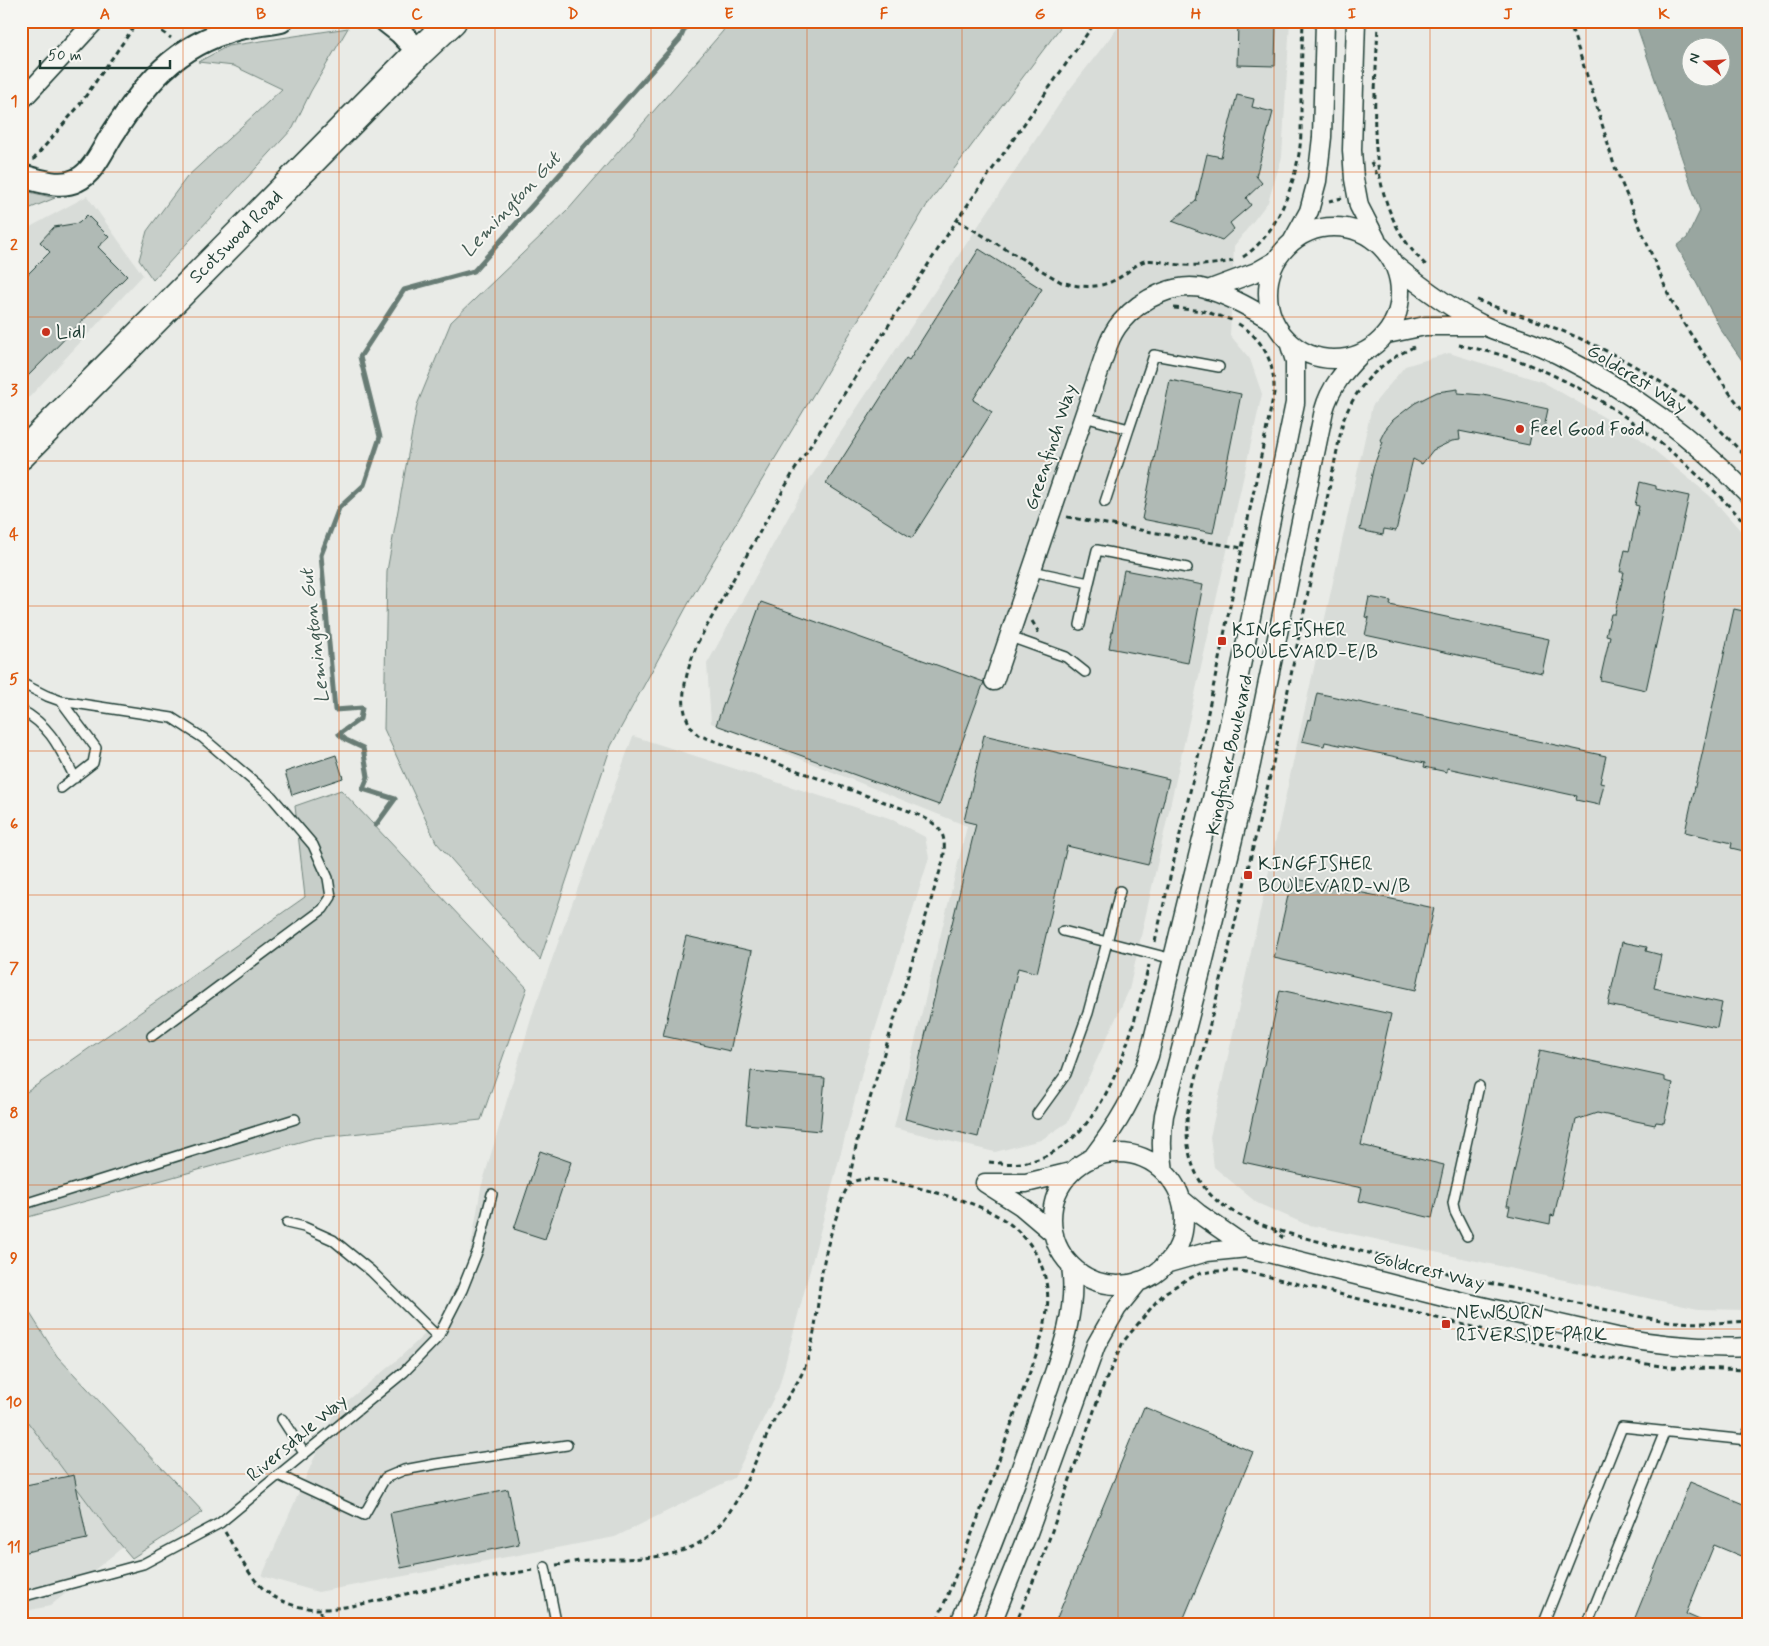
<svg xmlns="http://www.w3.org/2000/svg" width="1769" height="1646" font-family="Mynerve,sans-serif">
<rect width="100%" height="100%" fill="#e9ebe7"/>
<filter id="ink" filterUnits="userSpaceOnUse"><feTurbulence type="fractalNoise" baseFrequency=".02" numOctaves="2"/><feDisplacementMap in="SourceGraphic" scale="10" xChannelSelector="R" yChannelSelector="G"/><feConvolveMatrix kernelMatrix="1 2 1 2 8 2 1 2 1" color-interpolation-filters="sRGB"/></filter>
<g filter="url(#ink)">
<path fill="#d8dcd8" d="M1123,21H1290L1282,157L1268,202L1234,246L1230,335L1250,359L1262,394L1129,990L1068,1122L1041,1140L995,1152L894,1128L967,826L711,723L707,664L809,480L1066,94Z
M87,196L143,275L21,406V232Z
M1449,353L1543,382L1638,437L1710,496L1748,539V1310L1698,1309L1305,1224L1257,1203L1214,1167L1210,1137L1372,406L1405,366Z
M633,736L889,818L925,837L929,858L864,1065L779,1387L734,1478L615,1537L318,1592L262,1576L335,1411L397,1360L439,1321L469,1259L481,1188L534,1009Z
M21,1373L139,1534L50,1606L21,1612Z"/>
<path fill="#c7cec9" stroke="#73867e" d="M727,21H1065L927,205L693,595L611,746L540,960L436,842L384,729L387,571L417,405L451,322L567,211L723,31Z
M348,28L311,91L293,128L153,280L139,260L147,231L187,177L282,89L234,66L198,62L228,46Z
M21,190L55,198L21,212Z
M341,790L527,988L481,1120L314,1138L21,1219V1096L305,897L295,806Z
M21,1299L57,1356L203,1512L132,1558L109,1531L21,1413Z"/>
<path fill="#99a6a0" stroke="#687c75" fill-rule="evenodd" d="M1635,21H1748V369L1721,330L1677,246L1687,238L1700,211ZM1692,48H1722V78H1692Z"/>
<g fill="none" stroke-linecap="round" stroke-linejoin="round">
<path stroke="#687c75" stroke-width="5" d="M376,825L395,799L363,789L368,777L363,748L346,740L339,734L360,719L362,708L335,710L321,555L339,508L364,485L380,437L360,357L404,290L474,271L680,39L688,21"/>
</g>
<path fill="#b0bab5" stroke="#1f3d34" d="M1238,21H1276L1275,66L1237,65Z
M1237,95L1254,99L1252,107L1273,112L1256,176L1262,183L1246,198L1251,205L1230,223L1234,229L1222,240L1172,221L1196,201L1207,154L1221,157Z
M87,215L109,237L98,247L127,276L21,383V281L50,252L40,242L54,227L79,223Z
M979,249L1042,289L973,400L992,412L912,538L826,484L906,358L909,360Z
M1170,380L1241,394L1213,533L1142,519Z
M1458,389V393L1483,395L1548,409L1543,433L1532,431L1529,445L1459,431L1460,440L1452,441L1433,450L1422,464L1413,459L1396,531L1384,529L1383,535L1360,530L1374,465L1383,442L1380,440L1385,430L1393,420L1415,403L1437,392Z
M1640,482L1656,486V489L1689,496L1646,690L1600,680L1610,636L1606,635L1611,614H1615L1624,572H1620L1625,550L1629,551L1639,506L1635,505Z
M1124,570L1203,585L1188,663L1109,648Z
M1369,597L1391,601L1390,605L1549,639L1542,673L1365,635L1369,618L1365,617Z
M761,602L984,682L939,805L716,725Z
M1734,609L1748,612V852L1731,848L1732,843L1685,832Z
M1317,693L1606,756L1600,783L1604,784L1599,805L1576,800L1577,796L1447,768V772L1424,767L1425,763L1325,742L1324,746L1302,741L1308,719L1311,720Z
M984,735L1169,779L1148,865L1067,846L1037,973L1018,968L978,1137L905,1119L976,824L964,821Z
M336,755L343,778L292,795L285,772Z
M1292,878L1434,908L1416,990L1274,958Z
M686,936L752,951L730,1051L663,1036Z
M1622,942L1647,947L1646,951L1661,955L1654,988L1722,1003L1717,1028L1608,1005Z
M1280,990L1391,1014L1361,1145L1444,1165L1432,1218L1359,1201L1362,1188L1243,1162Z
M1540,1050L1665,1077V1081L1673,1083L1664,1123L1656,1122L1655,1125L1597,1113L1576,1120L1554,1216L1551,1215L1550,1224L1508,1215L1510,1206H1507Z
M751,1071L825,1078L820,1131L746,1124Z
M540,1151L571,1162L545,1239L514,1229Z
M1144,1407L1253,1452L1181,1625H1054Z
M74,1475L87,1539L21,1553V1486Z
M1690,1482L1748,1506V1559L1714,1545L1686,1614L1711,1625H1632Z
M508,1489L519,1544L401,1568L390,1513Z"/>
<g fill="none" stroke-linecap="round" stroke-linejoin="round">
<g stroke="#1f3d34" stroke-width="12">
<path id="service" d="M1084,417L1129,429L1105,502
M1129,429L1154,355L1219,367
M1032,571L1089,583L1097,550L1187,568
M1080,625L1089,583
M1010,637L1066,657L1085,672
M21,683L47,696L61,701L172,718L203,738L272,797L313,845L328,878L331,897L323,909L152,1036
M61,701L96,748L93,763L61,788
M21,710C51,726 60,749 75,778
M1063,931L1107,942L1120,891
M1037,1114L1066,1074L1088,1013L1107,942L1173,959
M21,1205L295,1119
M287,1223L304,1227L333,1240L371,1271L438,1337
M1467,1236L1455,1212L1453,1203L1479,1086
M282,1419L304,1453
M1748,1432L1747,1436L1748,1448
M278,1475L364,1515L385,1478L404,1470L436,1464L567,1445
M545,1567L555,1617
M21,1597L143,1564L220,1523L404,1372L438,1337L462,1290L478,1250L492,1194
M1543,1625L1622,1427L1747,1440
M1587,1625L1665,1431"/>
</g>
<g stroke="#1f3d34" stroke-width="21">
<path id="minor" d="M1356,21L1352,150L1354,179L1359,206L1376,239
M21,101L95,21
M1268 293a66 66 0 1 1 132 0a66 66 0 1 1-132 0Z
M1293,240L1309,211L1317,181L1322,137L1325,21
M1396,266C1424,289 1453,310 1485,326C1497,332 1511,335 1524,340C1536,344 1547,349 1559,355C1633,393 1690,434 1748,494
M1208,290L1256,272L1277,260
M1387,334L1425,326H1483
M994,681L1108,345C1111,337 1115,329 1121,322C1141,298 1178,280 1209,290C1232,297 1254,310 1274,322
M1052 1219a66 66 0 1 1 132 0a66 66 0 1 1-132 0Z
M1093,1157C1118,1124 1135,1095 1149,1056L1222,758L1295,403V361L1289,342
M1164,1172C1161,1152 1161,1135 1164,1115L1203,964L1251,764L1324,410C1330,388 1344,371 1360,355
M1181,1199L1199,1214L1248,1248
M1054,1234L1021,1206L985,1183H1026L1071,1172
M1165,1264L1207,1252L1248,1248L1459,1301L1617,1337C1660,1345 1704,1349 1748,1347
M959,1625C990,1553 1018,1479 1043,1405C1058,1360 1078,1314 1071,1266
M991,1625L1028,1533L1096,1345L1117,1308L1139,1281"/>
</g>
<g stroke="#1f3d34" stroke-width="26">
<path id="tertiary" d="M386,21L400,32L419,52
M21,176C39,180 60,189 77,180C93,173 103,149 112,135C145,84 174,46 236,29C250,25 266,24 281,21"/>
</g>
<g stroke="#1f3d34" stroke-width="31">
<path id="primary" d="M21,455L419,52L452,21"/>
</g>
<path stroke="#1f3d34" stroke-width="3" stroke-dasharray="5 4" stroke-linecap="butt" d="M147,21L171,38
M1378,21C1376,104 1359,203 1427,266
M1569,21L1595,100L1614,165L1669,296L1684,324L1729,392L1748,417
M33,160L78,107L138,21
M1371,162L1377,174
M1329,201L1342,198
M957,220L1061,282C1085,289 1105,289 1126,273C1132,269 1137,263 1145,261C1157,259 1171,265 1183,265C1200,266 1217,264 1233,261
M1243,257C1274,237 1291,194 1298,159C1302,140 1301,121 1301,102C1301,75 1302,48 1303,21
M1477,300C1501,310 1526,316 1550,326C1596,344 1641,367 1681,396C1706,414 1727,437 1748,459
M1174,308L1203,311L1232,320
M1459,345C1478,349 1497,353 1514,359C1606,392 1683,455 1748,526
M1414,347C1379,363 1357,385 1343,421L1272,768L1224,969L1188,1110C1184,1143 1190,1177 1216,1200C1254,1231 1325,1242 1373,1254C1434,1270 1495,1285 1557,1298C1594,1307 1631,1316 1668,1321C1694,1324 1722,1323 1748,1321
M1067,517L1242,548
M1032,621L1038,631L1037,635
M1155,942L1205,727L1274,393C1275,363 1264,339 1237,323
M989,1162C1002,1163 1015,1165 1027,1162C1107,1145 1132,1032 1149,965
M848,1186L857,1141L943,861C948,830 939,824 912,812L698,735C672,711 687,670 698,642L794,471L957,220L1096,21
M1273,1229L1283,1238
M225,1532C239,1555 252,1585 276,1598C289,1605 304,1609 320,1609C348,1609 378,1600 406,1594C448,1585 490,1577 533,1570
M556,1565C567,1564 579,1560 590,1560C622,1558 657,1561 687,1549C735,1531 753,1460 775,1419C785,1399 802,1380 808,1358C816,1332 817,1306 821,1279C824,1257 830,1234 838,1212C841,1202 844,1189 853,1182C868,1172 935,1192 954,1198C1000,1211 1040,1236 1047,1288C1052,1320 1031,1368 1020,1399C994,1475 967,1551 935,1625
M321,1625V1609
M1015,1625L1041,1562L1101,1391L1123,1342L1156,1302L1166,1292L1184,1281L1201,1273L1218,1271H1240L1262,1275L1591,1356L1668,1367L1748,1370"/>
<use href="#service" stroke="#f6f6f2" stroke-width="9"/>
<use href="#minor" stroke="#f6f6f2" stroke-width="18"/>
<use href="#tertiary" stroke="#f6f6f2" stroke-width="22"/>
<use href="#primary" stroke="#f6f6f2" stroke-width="28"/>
</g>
</g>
<path fill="none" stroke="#de580e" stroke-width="1" stroke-opacity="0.55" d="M183,21V1625M339,21V1625M495,21V1625M651,21V1625M807,21V1625M962,21V1625M1118,21V1625M1274,21V1625M1430,21V1625M1586,21V1625M21,172H1748M21,317H1748M21,461H1748M21,606H1748M21,751H1748M21,895H1748M21,1040H1748M21,1185H1748M21,1329H1748M21,1474H1748"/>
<g fill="#c8321e" stroke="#f6f6f2" stroke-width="2">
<circle cx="46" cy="332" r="5"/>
<circle cx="1520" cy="429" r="5"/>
<rect x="1217" y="636" width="10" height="10" rx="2.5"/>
<rect x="1243" y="870" width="10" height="10" rx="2.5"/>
<rect x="1441" y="1319" width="10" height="10" rx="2.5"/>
</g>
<g text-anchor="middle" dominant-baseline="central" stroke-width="4" stroke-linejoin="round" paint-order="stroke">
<g font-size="19" fill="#1f3d34" stroke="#f6f6f2">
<text transform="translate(236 237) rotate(-45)">Scotswood Road</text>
<text transform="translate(1637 379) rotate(32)">Goldcrest Way</text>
<text transform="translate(1051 447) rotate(-72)">Greenfinch Way</text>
<text transform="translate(1230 755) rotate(-78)">Kingfisher Boulevard</text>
<text transform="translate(1429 1271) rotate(14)">Goldcrest Way</text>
<text transform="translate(297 1438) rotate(-40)">Riversdale Way</text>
</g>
<g font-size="19" fill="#1f3d34" stroke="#f6f6f2" text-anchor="start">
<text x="56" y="332">Lidl</text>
<text x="1530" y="429">Feel Good Food</text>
<text x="1232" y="630">KINGFISHER<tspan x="1232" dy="22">BOULEVARD-E/B</tspan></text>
<text x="1258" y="864">KINGFISHER<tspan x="1258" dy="22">BOULEVARD-W/B</tspan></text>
<text x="1456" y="1313">NEWBURN<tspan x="1456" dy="22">RIVERSIDE PARK</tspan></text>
</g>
<g font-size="20" font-style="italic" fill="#445c54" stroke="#f6f6f2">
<text transform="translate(511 205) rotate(-47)">Lemington Gut</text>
<text transform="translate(315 636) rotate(-97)">Lemington Gut</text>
</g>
</g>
<rect width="1769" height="1646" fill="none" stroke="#f6f6f2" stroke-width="55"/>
<g transform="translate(1706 62) rotate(288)"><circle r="24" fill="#f6f6f2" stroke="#a0aca6"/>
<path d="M0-4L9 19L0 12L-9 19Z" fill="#c8321e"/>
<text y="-8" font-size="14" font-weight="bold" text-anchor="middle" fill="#1f3d34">N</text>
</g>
<path d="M40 60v8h130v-8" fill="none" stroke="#1f3d34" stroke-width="2.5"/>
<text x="48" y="60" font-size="15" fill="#1f3d34" stroke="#f6f6f2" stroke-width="4" paint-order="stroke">50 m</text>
<rect x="28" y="28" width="1714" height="1590" fill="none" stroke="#de580e" stroke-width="2"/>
<g font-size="16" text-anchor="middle" font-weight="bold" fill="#de580e">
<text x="105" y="19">A</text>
<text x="261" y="19">B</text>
<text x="417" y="19">C</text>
<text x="573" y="19">D</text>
<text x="729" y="19">E</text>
<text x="884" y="19">F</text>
<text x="1040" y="19">G</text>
<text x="1196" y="19">H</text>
<text x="1352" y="19">I</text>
<text x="1508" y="19">J</text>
<text x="1664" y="19">K</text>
<text x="14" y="106">1</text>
<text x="14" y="250">2</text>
<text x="14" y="395">3</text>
<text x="14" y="539">4</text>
<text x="14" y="684">5</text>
<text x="14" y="829">6</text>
<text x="14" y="973">7</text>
<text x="14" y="1118">8</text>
<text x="14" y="1263">9</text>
<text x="14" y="1407">10</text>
<text x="14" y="1552">11</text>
</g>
</svg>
